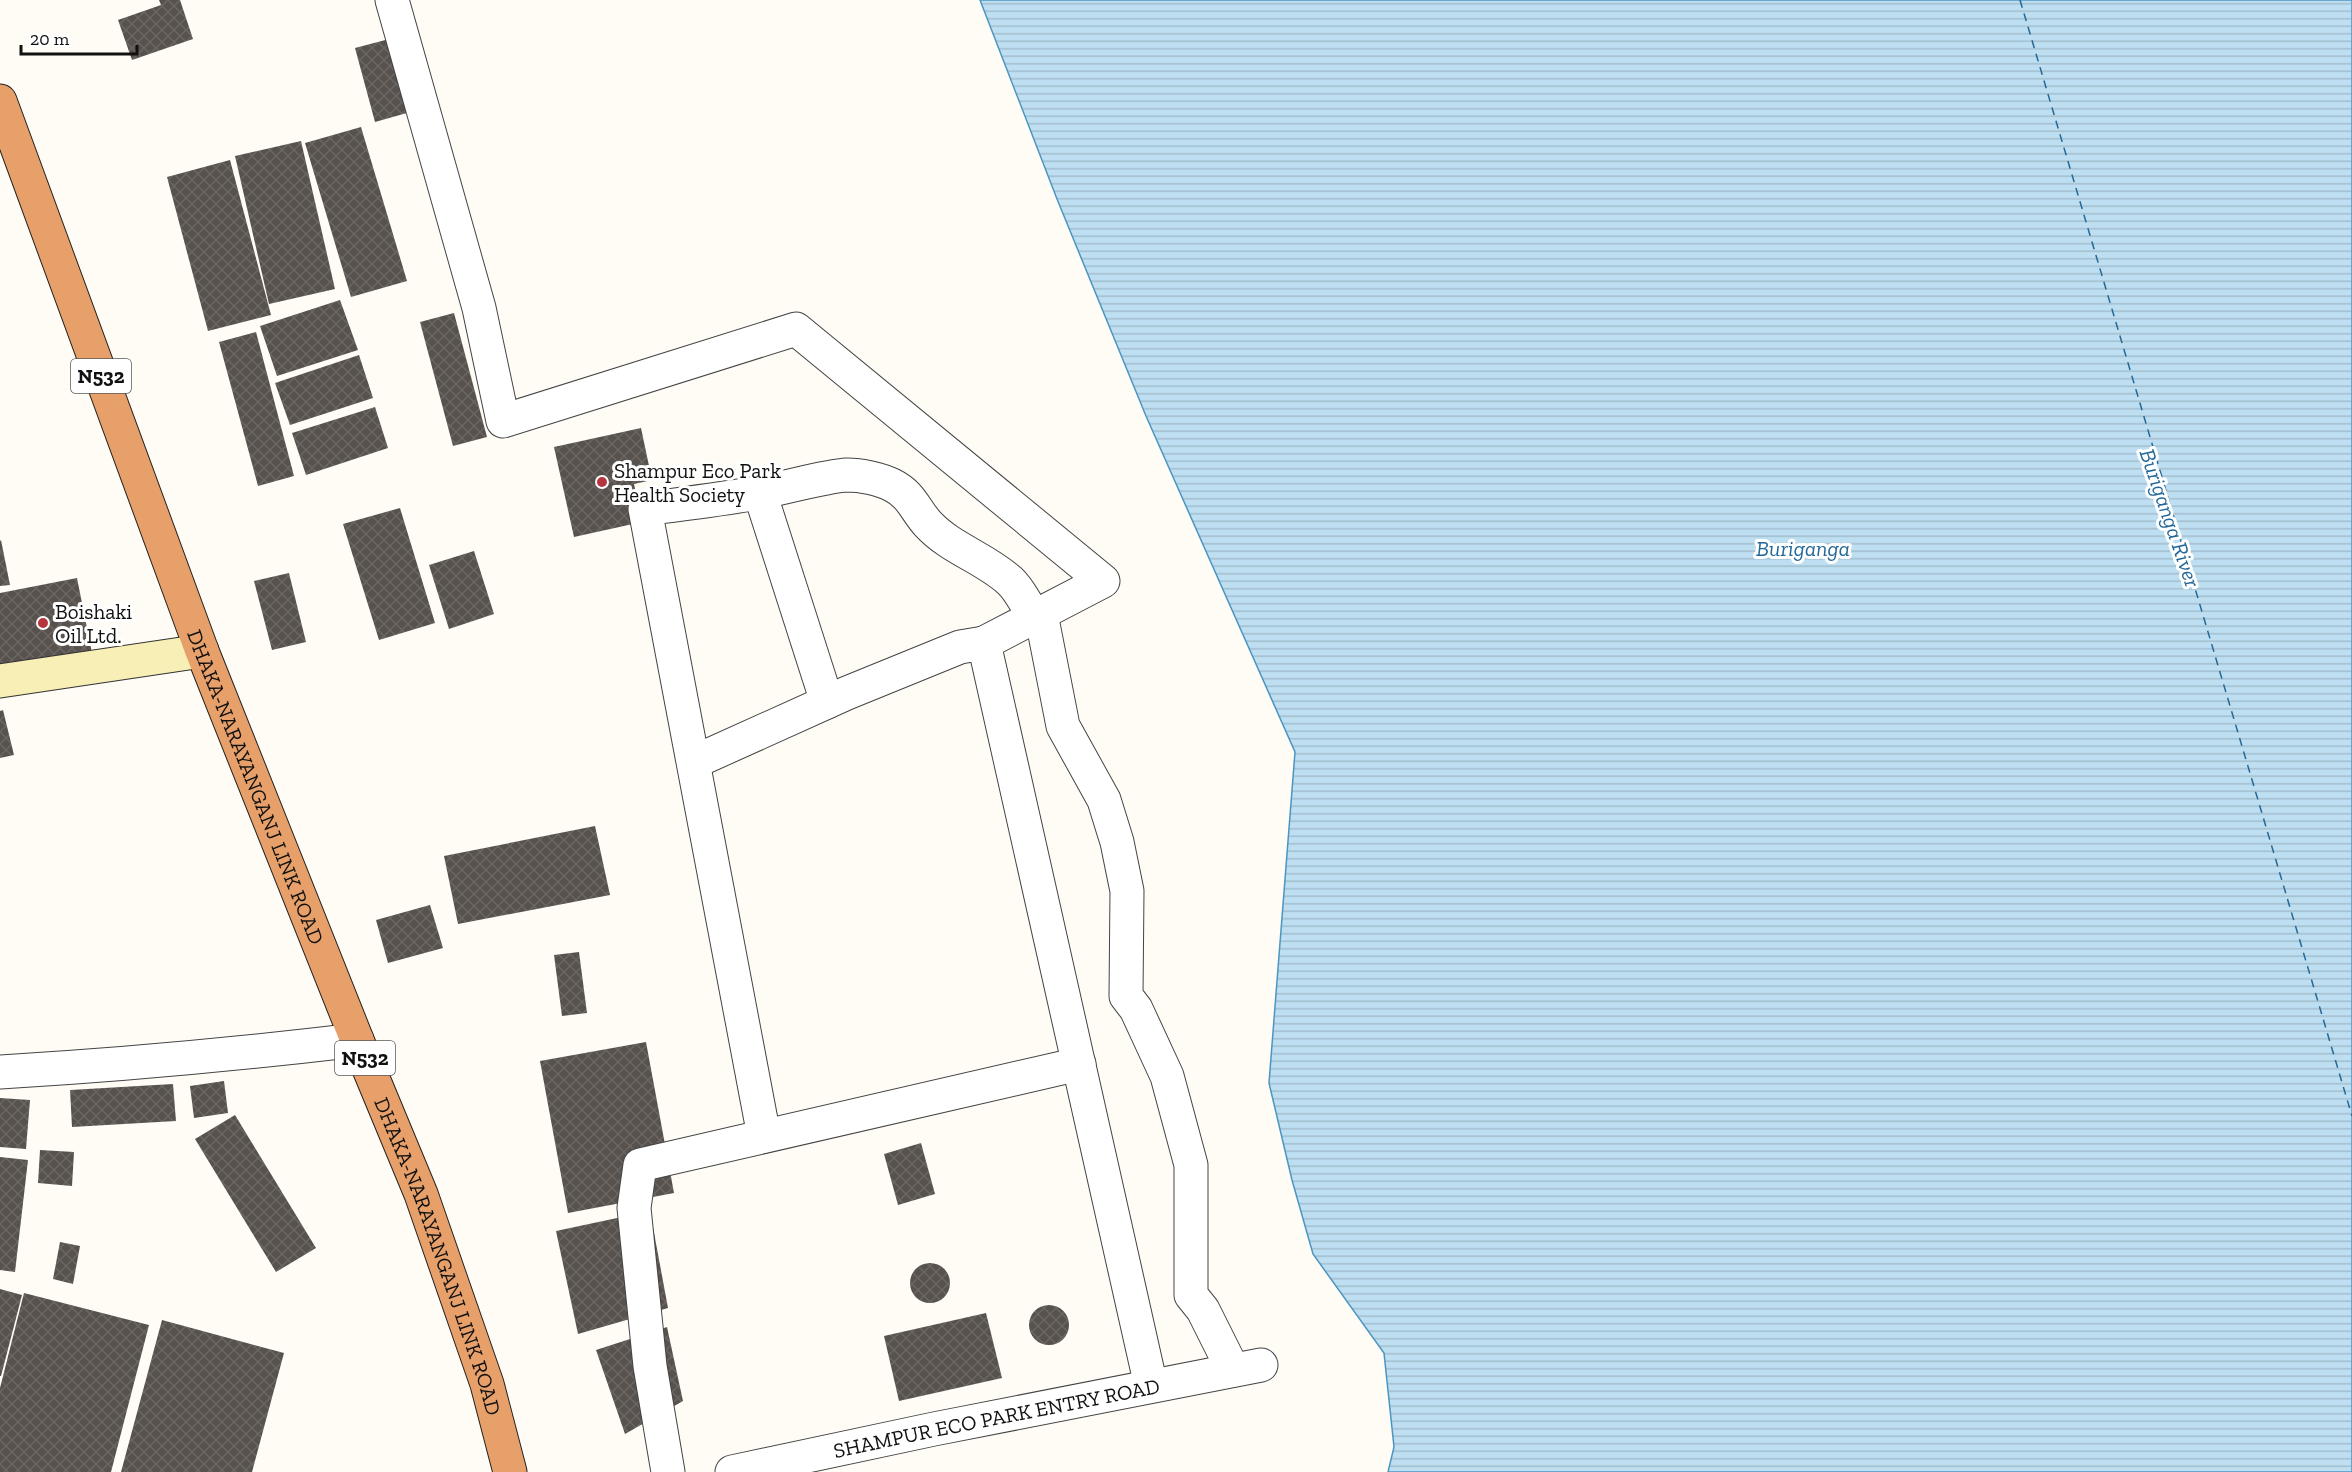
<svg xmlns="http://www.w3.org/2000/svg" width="2352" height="1472" font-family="'Zilla Slab',serif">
<defs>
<pattern id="water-rules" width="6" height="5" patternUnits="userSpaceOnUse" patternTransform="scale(1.5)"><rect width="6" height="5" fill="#bedff1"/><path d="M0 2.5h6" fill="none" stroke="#a2bece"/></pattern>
<pattern id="building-cross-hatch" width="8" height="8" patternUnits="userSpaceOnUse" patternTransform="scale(1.5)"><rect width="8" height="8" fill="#58524e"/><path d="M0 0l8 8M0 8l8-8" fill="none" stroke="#6b6663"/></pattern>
</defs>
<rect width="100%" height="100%" fill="#fefcf5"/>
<path fill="url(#water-rules)" stroke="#4b95c2" stroke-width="1.5" d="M980,0H2352V1472H1388L1394,1447L1384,1353L1313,1254L1292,1180L1269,1083L1295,752L1146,416L1057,199Z"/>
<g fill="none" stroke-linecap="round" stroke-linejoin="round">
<path stroke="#246898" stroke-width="1.5" stroke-dasharray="8 6" stroke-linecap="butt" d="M2020,0L2352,1116"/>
</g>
<path fill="url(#building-cross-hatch)" d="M159,0H180L193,39L132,60L118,20L161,5Z
M393,38L414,111L375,122L355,48Z
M361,127L407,281L351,297L305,143Z
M301,141L335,289L269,304L235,156Z
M230,160L271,315L208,331L167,177Z
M340,300L358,350L277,376L260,326Z
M454,313L487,437L453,446L420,322Z
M256,332L294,476L258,486L219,342Z
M359,355L373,398L290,425L275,383Z
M375,407L388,448L306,475L292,433Z
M641,428L652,480L634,484L642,522L574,537L554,447Z
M400,508L435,623L379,640L343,524Z
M1,540L10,585L0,586V541Z
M474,551L494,614L449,629L429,565Z
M289,573L306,642L272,650L254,581Z
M77,578L92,653L0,666V593Z
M3,710L14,755L0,758V711Z
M595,826L610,895L458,924L444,856Z
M430,905L443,948L388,963L376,920Z
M579,952L587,1013L562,1016L554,955Z
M646,1042L674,1193L568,1213L540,1061Z
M224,1081L228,1113L194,1118L190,1086Z
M173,1084L176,1121L72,1127L70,1090Z
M0,1098L30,1100L26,1149L0,1147Z
M235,1115L316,1248L276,1272L195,1139Z
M921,1143L935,1194L898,1205L884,1154Z
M40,1150L74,1152L72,1186L38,1183Z
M0,1157L28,1160L15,1272L0,1270Z
M650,1211L668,1308L578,1334L556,1231Z
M60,1242L80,1246L73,1284L53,1279Z
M910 1283a20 20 0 1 1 40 0a20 20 0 1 1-40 0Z
M0,1289L22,1295L1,1376H0Z
M24,1293L149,1325L111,1472H0V1388Z
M1029 1325a20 20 0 1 1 40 0a20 20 0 1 1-40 0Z
M986,1313L1002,1378L899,1401L884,1336Z
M162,1320L284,1353L252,1472H121Z
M667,1327L683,1401L625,1434L596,1350Z"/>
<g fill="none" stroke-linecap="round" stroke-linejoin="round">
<g stroke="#444" stroke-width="35">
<g id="street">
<path d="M392,0L479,308L503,421L796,329L1103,581L984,643L1151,1386"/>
<path d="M760,493L827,702"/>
<path d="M694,762L847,693L960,647L984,643"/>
<path d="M0,1072C119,1065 238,1054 357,1040"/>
<path d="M764,1136L645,509C686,503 727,499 767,491C789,487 826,476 847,475C861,475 880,479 892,485C912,495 915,510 928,524C951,549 985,558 1010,581C1024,594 1028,613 1043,624L1063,726L1104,800L1117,842L1127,891L1126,996L1136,1009L1167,1076L1191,1165V1295L1203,1310L1233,1370"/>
<path d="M668,1472L650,1366L634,1208L640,1165L1079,1064"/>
<path id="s1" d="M732,1472L934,1429L1261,1365"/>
</g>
</g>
<g stroke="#333" stroke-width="35">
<path id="secondary" d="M0,681L202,651"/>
</g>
<g stroke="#222" stroke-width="35">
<g id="highway">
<path id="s2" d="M0,101L202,651L357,1040L421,1194L487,1384L510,1472"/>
</g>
</g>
<use href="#street" stroke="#fff" stroke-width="33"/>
<use href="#secondary" stroke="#f8efb6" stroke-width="33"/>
<use href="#highway" stroke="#e7a06a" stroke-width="33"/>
</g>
<g fill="#b5343d" stroke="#fff" stroke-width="2">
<circle cx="602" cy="482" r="6"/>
<circle cx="43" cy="623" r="6"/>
</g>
<g text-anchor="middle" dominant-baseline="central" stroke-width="6" stroke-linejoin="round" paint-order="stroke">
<g fill="#fff" stroke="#585858" stroke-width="1.5">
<rect x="71" y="359" width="60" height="34" rx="4.5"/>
<rect x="335" y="1041" width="60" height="34" rx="4.5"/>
</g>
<g font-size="20" font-weight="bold" fill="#111">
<text x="101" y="376">N532</text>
<text x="365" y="1058">N532</text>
</g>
<g font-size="21" fill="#111" stroke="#fff" text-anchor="start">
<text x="614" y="470">Shampur Eco Park<tspan x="614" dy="24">Health Society</tspan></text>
<text x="55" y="611">Boishaki<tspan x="55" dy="24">Oil Ltd.</tspan></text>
</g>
<g font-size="21" fill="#111" stroke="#fff">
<text stroke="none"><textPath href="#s2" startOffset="732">DHAKA-NARAYANGANJ LINK ROAD</textPath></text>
<text stroke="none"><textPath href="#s2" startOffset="1236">DHAKA-NARAYANGANJ LINK ROAD</textPath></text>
<text stroke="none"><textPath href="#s1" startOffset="270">SHAMPUR ECO PARK ENTRY ROAD</textPath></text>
</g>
<g font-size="22" font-style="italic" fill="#246898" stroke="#fff">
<text transform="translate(2170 518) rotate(71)">Buriganga River</text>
<text x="1803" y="548">Buriganga</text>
</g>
</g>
<path d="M21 45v9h116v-9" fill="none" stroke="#111111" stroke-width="3"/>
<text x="30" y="45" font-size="18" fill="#111111" stroke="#ffffff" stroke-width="4.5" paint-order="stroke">20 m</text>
</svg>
